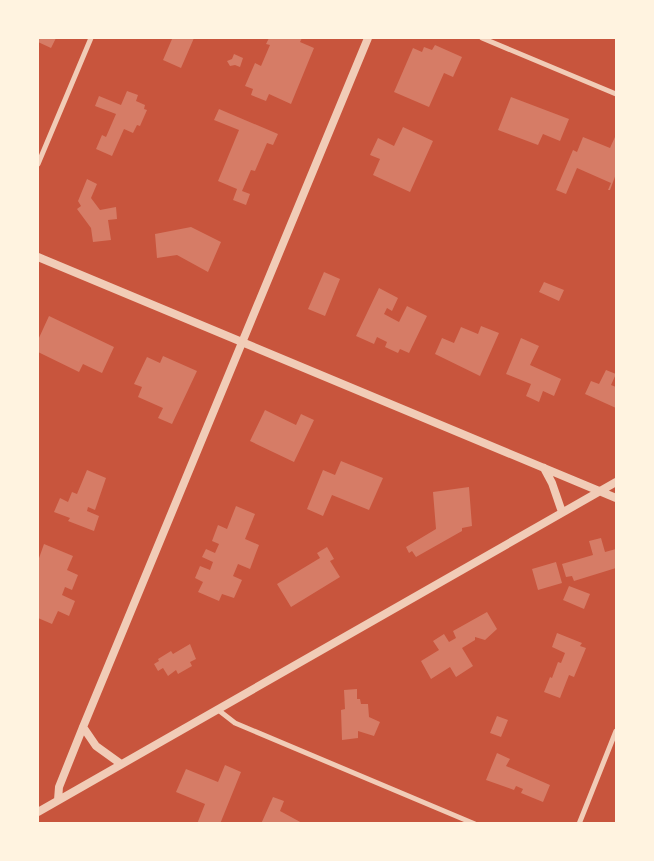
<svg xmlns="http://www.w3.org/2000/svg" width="654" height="861" font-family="Overpass,sans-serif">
<rect width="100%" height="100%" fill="#c8553d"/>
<path fill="#d67c66" d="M38,38H56L51,48L38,42Z
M168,38H194L181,68L163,60L172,39Z
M269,38H302L300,42L314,48L291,104L269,94L266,101L251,95L253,89L245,86L255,63L261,66L270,45L266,44Z
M435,45L462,57L453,77L444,73L429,107L394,92L413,48L422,52L424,47L432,50Z
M234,54L243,58L240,67L235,65L230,66L227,61L232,59Z
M127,91L138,95L136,101L145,105L144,109L147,110L140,126L137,125L133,133L124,129L112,156L96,149L102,135L106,137L116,114L95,106L99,96L121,105Z
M511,97L569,119L560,141L543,134L538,145L498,130Z
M219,109L278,134L273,145L267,143L255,171L251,170L242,191L250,194L246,205L233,200L237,189L218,181L239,130L214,120Z
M403,127L433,141L410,192L373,175L380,159L370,155L378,138L394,146Z
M583,137L610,148L615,137L616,138V174L610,190H608L611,183L577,168L566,194L556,190L573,150L577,152Z
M87,179L97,184L91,198L100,210L116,207L117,219L108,220L111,240L93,242L91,228L77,209L81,206L78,201Z
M191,227L221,242L208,272L177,255L157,258L155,234Z
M324,272L340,279L325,316L308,309Z
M544,282L564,290L559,301L539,292Z
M379,288L398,298L392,311L387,308L384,314L399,322L407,306L427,316L409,353L400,349L398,353L385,347L387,342L377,337L374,344L356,336Z
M49,316L114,347L102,373L83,364L79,372L38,352V340Z
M481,326L499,333L480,376L435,354L442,338L454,343L461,327L478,334Z
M521,338L539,346L530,365L561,379L554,396L543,391L539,402L526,396L531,384L506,374Z
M163,356L197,371L172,424L158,418L163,408L138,397L142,387L134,384L147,357L160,363Z
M606,370L616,374L611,385L616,387V408L585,394L591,381L599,384Z
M265,410L296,425L301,414L314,420L294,462L250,441Z
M341,461L383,478L369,510L332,495L323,516L307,509L323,470L335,475Z
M87,470L106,478L95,510L88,507L87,511L99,516L94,531L68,521L70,518L54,512L60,498L68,502L72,492L77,494Z
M469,487L472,526L462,528V531L416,557L412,551L409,553L406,547L436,529L433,492Z
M236,506L255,514L245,539L259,545L250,569L238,564L233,576L242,580L234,598L222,594L219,601L198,592L203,582L195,578L200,566L210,570L213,562L202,557L206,549L215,553L219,544L212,541L218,525L227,529Z
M601,538L605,552L616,549V568L574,581L572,576L566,577L562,564L593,555L589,541Z
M44,544L73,556L67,570L78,575L72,590L65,587L62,595L75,601L69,616L58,611L52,624L38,618V561Z
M327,547L334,559L330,561L340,577L291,607L277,584L320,558L317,553Z
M556,562L562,583L538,590L532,569Z
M569,586L590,594L584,609L563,600Z
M487,612L497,629L485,640L475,637V640L462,648L473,666L456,677L450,667L431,679L421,661L439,650L433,641L444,634L449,642L456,638L453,631Z
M557,633L582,643L580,646L586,648L574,677L569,675L560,698L544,692L550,677L552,678L558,662L561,663L565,653L552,647Z
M190,644L196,659L190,662L192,666L178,674L176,670L168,676L163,668L158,671L154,664L159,661L158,659L171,651L173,654Z
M357,689V699H360L361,704H368L369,717L380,722L374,736L358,731V738L342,740L341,710L345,709L344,690Z
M497,716L508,720L501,737L490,733Z
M497,753L510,759L506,766L550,785L543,802L521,793L523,789L516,786L514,790L486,780Z
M225,765L241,772L220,824H197L205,804L176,792L186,769L218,782Z
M273,797L284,801L280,811L304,824H261Z"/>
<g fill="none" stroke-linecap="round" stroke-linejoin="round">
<path stroke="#f1ccb7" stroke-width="5" d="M482,38L616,94
M38,164L91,38
M217,709L235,723L475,824
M579,824L616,731"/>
<path stroke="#f1ccb7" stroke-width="8" d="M38,257L616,498
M544,468L552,483L562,512
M83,727L96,746L121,764
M58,800L59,787L83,727L368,38
M38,812L616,482"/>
</g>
<rect width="654" height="861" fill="none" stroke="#fff3e0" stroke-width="78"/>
</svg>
